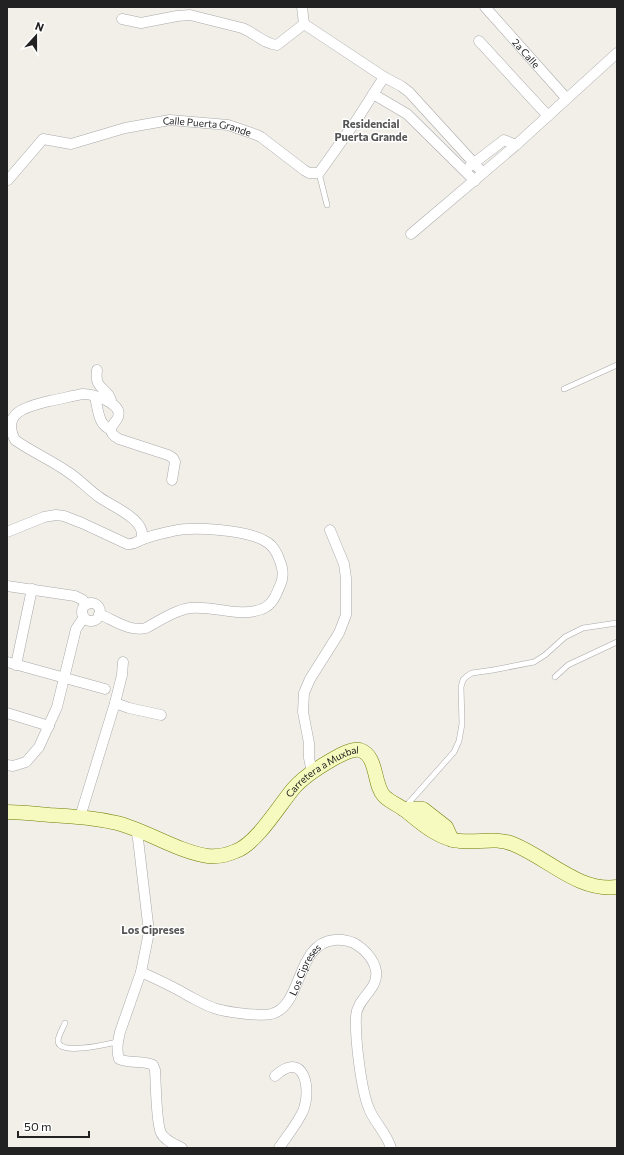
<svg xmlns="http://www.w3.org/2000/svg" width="624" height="1155" font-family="Commissioner,sans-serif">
<rect width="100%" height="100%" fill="#f2efe9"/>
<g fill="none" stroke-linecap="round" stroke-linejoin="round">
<g stroke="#a9a9a9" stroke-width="6">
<path id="lane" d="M319,173L327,205
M564,389L617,365
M555,677L568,665L617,642
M406,806L454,752L459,741L462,724L461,687L463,680L467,676L472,673L493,670L534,662L545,655L565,637L583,628L617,623
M65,1023C63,1028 58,1036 58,1041C59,1056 108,1044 117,1042"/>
</g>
<g stroke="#a9a9a9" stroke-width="11">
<g id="street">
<path d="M302,7L304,24"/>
<path id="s1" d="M485,7L567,99"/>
<path d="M122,19L141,23L177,16L190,15L242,28C255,33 264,44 277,45L304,24"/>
<path d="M304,24L384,77L401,86L409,92L483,173"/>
<path d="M479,41L548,116"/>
<path d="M373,94L407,114L475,181"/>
<path d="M470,166L504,140L516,145"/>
<path id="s2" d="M8,180L43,139L71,144L125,128L170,120L228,125L257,135L261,137L304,170L309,173H319L356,121L384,77"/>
<path d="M411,234L516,145L617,53"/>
<path d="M97,370C94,392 109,386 112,404"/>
<path d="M95,397C98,408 98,425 110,429"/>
<path d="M7,532L44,517L56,515L64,516L82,523L127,544C133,545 136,542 141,540C150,536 163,533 173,531C193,526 247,530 265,541C271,544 274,548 277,554C281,563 285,573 281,583C277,593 273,605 262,609C239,618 213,605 190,608C175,610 159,621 146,628C129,632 114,620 99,614"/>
<path d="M141,540C149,520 111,506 99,497C88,489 79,479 68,472C51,460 32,452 15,440C0,411 30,406 49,401C60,399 72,396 83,394C93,394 123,403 118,417C117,421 111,425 111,430C111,435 116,437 119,439L168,455L173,458L175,462L172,480"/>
<path d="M7,586L75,596L83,600L86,605"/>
<circle cx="91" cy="612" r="9"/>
<path d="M7,662L105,689"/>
<path d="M16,665L32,589"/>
<path d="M115,703L129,708L161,715"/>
<path d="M7,713L49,726"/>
<path d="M7,765L13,766L26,762L39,747L57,707L76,629L84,617"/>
<path d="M312,772L309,758V743L303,712L304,693L310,679L339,633L346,615V578L344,564L330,530"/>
<path d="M80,817L115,703L122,675L123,662"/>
<path d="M136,829L138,839L149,932L141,972L120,1032C118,1041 116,1049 119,1059C130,1064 143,1060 153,1065L155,1070C156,1084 156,1122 161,1133C165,1141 175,1144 182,1148"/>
<path id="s3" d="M141,972C156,979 172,986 187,995C197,1000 206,1006 217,1009C227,1012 237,1013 247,1014C255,1014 263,1016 271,1014C303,1007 295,944 334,940C341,939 347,940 354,943C364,949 374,959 376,971C379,989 357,998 356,1016C355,1038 361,1092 370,1111C376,1124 387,1134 391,1148"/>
<path d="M275,1076C304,1049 312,1089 303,1111C297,1124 287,1136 279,1148"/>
</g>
</g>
<g stroke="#707d05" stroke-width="15">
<g id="secondary">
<path d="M403,809H423L446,827L452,840"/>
<path id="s4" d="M7,812C21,812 36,814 50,815C72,816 95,818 117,823C148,831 176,851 208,856C218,857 227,855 236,851C256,844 279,806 293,789C304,776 319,767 333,759C340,755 352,748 360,750C378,756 373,784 384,796C390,802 398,805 405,810C421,823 438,839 460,841C478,843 496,837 513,844C548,858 578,892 617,887"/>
</g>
</g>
<use href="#lane" stroke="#fff" stroke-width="5"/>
<use href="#street" stroke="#fff" stroke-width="10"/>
<use href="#secondary" stroke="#f7fabf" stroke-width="14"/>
</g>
<g text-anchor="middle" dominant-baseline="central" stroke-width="3" stroke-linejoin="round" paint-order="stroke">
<g font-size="10" fill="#222" stroke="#fff">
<text stroke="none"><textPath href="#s1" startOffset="62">2a Calle</textPath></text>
<text stroke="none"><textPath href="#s2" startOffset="222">Calle Puerta Grande</textPath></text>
<text stroke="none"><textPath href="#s4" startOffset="356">Carretera a Muxbal</textPath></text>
<text stroke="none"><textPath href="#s3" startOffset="197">Los Cipreses</textPath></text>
</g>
<g font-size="11" font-weight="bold" fill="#555" stroke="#fff">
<text x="371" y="123">Residencial<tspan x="371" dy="13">Puerta Grande</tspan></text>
<text x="153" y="929">Los Cipreses</text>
</g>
</g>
<rect width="624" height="1155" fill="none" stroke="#222222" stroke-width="16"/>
<g transform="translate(36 36) rotate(21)" stroke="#ffffff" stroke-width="3" paint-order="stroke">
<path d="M0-3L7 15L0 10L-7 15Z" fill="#222222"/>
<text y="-6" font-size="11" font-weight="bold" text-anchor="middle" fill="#222222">N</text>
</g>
<path d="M18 1131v6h71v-6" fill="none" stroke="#222222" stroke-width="2"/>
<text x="24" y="1131" font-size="12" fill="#222222" stroke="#ffffff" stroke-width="3" paint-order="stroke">50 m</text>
</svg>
